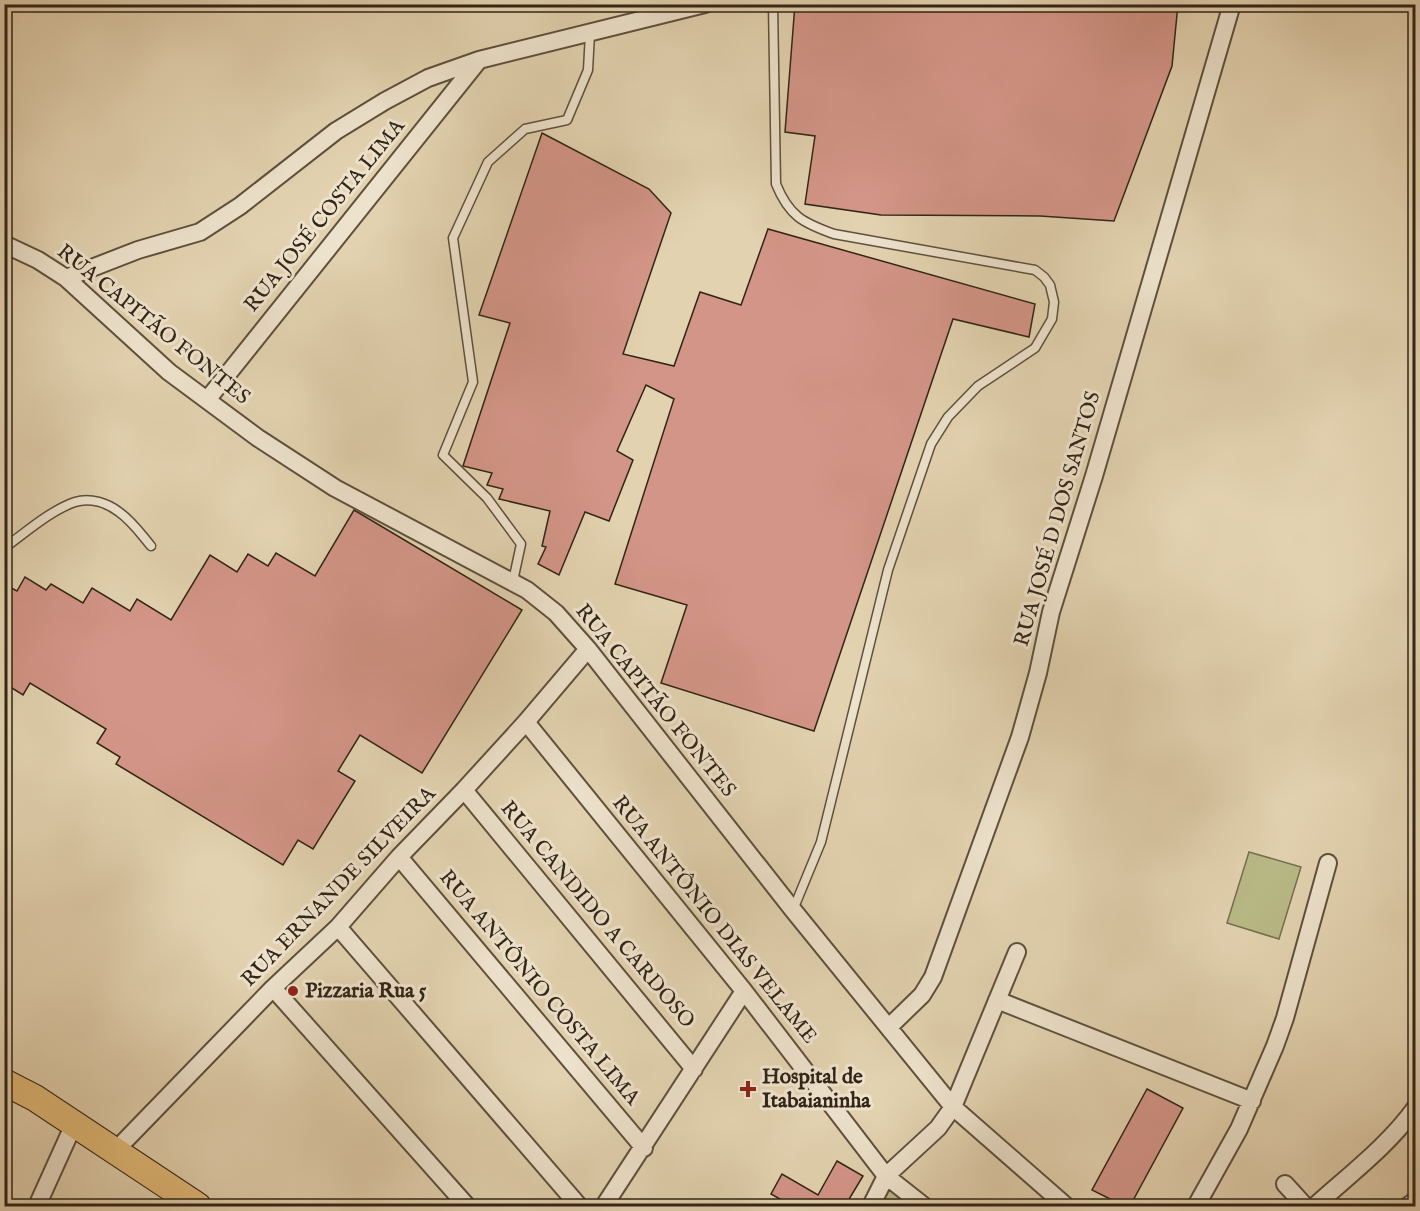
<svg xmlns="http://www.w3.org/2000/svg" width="1420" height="1211" font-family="'IM FELL English',serif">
<rect width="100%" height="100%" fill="#e3d2b0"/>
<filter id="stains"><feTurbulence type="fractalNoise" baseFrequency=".00333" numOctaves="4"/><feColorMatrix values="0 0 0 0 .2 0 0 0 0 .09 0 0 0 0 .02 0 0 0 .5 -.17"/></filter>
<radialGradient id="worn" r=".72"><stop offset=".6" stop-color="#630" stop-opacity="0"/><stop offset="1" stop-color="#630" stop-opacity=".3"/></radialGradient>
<path fill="#b9ba87" stroke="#75704f" stroke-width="1.5" d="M1249,852L1301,867L1279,939L1227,923Z
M888,1184L914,1206H877Z"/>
<path fill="#d39587" stroke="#312517" stroke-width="1.5" d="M795,4H1178L1172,66L1114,221L1040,216L881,215L805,204L815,136L785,132Z
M542,133L649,189L671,213L623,354L674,366L700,292L741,305L768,229L1035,304L1029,337L953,319L814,731L661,683L687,605L615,584L674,399L646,385L617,451L633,460L609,521L585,512L559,575L538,564L546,547L542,546L550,511L499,499L503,489L487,485L492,473L463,466L510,323L479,315Z
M354,510L522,610L422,773L360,735L338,771L355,781L313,849L298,840L283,865L116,764L120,757L97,743L106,729L30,683L23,695L4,683V584L17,591L25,577L46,590L51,584L83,603L92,588L130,611L137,599L171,620L210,555L237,572L248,554L268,566L276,553L315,576Z
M1147,1089L1183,1108L1130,1206H1124L1092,1190Z
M837,1161L863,1176L845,1206H776L780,1199L771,1194L782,1174L818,1195Z"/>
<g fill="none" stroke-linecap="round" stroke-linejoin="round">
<g stroke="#5e503d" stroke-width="11">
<path id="lane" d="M773,4L776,184C789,216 803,223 834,234L1035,270L1044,277L1050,285L1054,302L1052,319L1035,348L978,386L948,417L931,444L888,570L821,842L793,910
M4,548C25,533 51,510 75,502C90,497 108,503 119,512C132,521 141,534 151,546
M513,581L521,544L487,498L443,455L473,382L453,238L488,162L525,129L567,120L588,70L590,33"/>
</g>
<g stroke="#5e503d" stroke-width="20">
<path id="street" d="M4,244L38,260L66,278L169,372L258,438L335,488L527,590L556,613L588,649L793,910L953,1107L1066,1206
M66,278L138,250L200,232L240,206L336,131L385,101L428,78L479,60L705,4
M207,400L479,60
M526,722L744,991L886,1176L924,1206
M464,790L694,1069
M399,857L644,1148
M338,927L579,1206
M273,988L467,1206
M997,1000L1252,1101
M889,1027L922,995L933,977L1020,737L1038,673L1051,612L1094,476L1232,4
M115,1151L273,988L338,927L399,857L464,790L526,722L588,649
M1285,1184L1305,1206
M37,1206L74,1124
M604,1206L744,991
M871,1206L886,1176L938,1128L953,1107L1017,952
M1196,1206L1239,1129L1275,1046L1285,1018L1328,863
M1315,1206C1349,1175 1388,1146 1416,1107
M1408,1206L1416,1200"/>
</g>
<g stroke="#312517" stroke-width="28">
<path id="primary" d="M4,1082L35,1098L198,1206"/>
</g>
<use href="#lane" stroke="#ede2cc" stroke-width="8"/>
<use href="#street" stroke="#ede2cc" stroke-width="16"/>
<use href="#primary" stroke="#e2b978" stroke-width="26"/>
</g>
<g fill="#8f2418" stroke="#ede2cc" stroke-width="2">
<circle cx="293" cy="991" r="6"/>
<path d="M745 1080h6v6h6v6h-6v6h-6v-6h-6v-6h6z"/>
</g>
<g text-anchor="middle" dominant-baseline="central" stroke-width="6" stroke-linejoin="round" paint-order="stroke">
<g font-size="21" fill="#312517" stroke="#ede2cc">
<text transform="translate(325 216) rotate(-51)">RUA JOSÉ COSTA LIMA</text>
<text transform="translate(153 325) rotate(39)">RUA CAPITÃO FONTES</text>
<text transform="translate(1058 519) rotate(-74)">RUA JOSÉ D DOS SANTOS</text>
<text transform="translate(655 701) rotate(51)">RUA CAPITÃO FONTES</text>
<text transform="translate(339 887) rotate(-46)">RUA ERNANDE SILVEIRA</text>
<text transform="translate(597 915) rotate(50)">RUA CANDIDO A CARDOSO</text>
<text transform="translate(714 920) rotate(51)">RUA ANTÔNIO DIAS VELAME</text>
<text transform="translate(539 988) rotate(50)">RUA ANTÔNIO COSTA LIMA</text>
</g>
<g font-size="21" font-weight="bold" fill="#312517" stroke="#ede2cc" text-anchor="start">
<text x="305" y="991">Pizzaria Rua 5</text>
<text x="762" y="1077">Hospital de<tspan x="762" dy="24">Itabaianinha</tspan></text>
</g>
</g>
<rect width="1420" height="1211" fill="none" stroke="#e3d2b0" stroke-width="24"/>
<rect x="6" y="6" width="1408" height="1199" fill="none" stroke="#312517" stroke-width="3"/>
<rect x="12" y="12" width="1396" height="1187" fill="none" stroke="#312517" stroke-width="1.5"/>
<rect width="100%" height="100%" filter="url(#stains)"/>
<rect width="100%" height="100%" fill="url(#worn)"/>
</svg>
